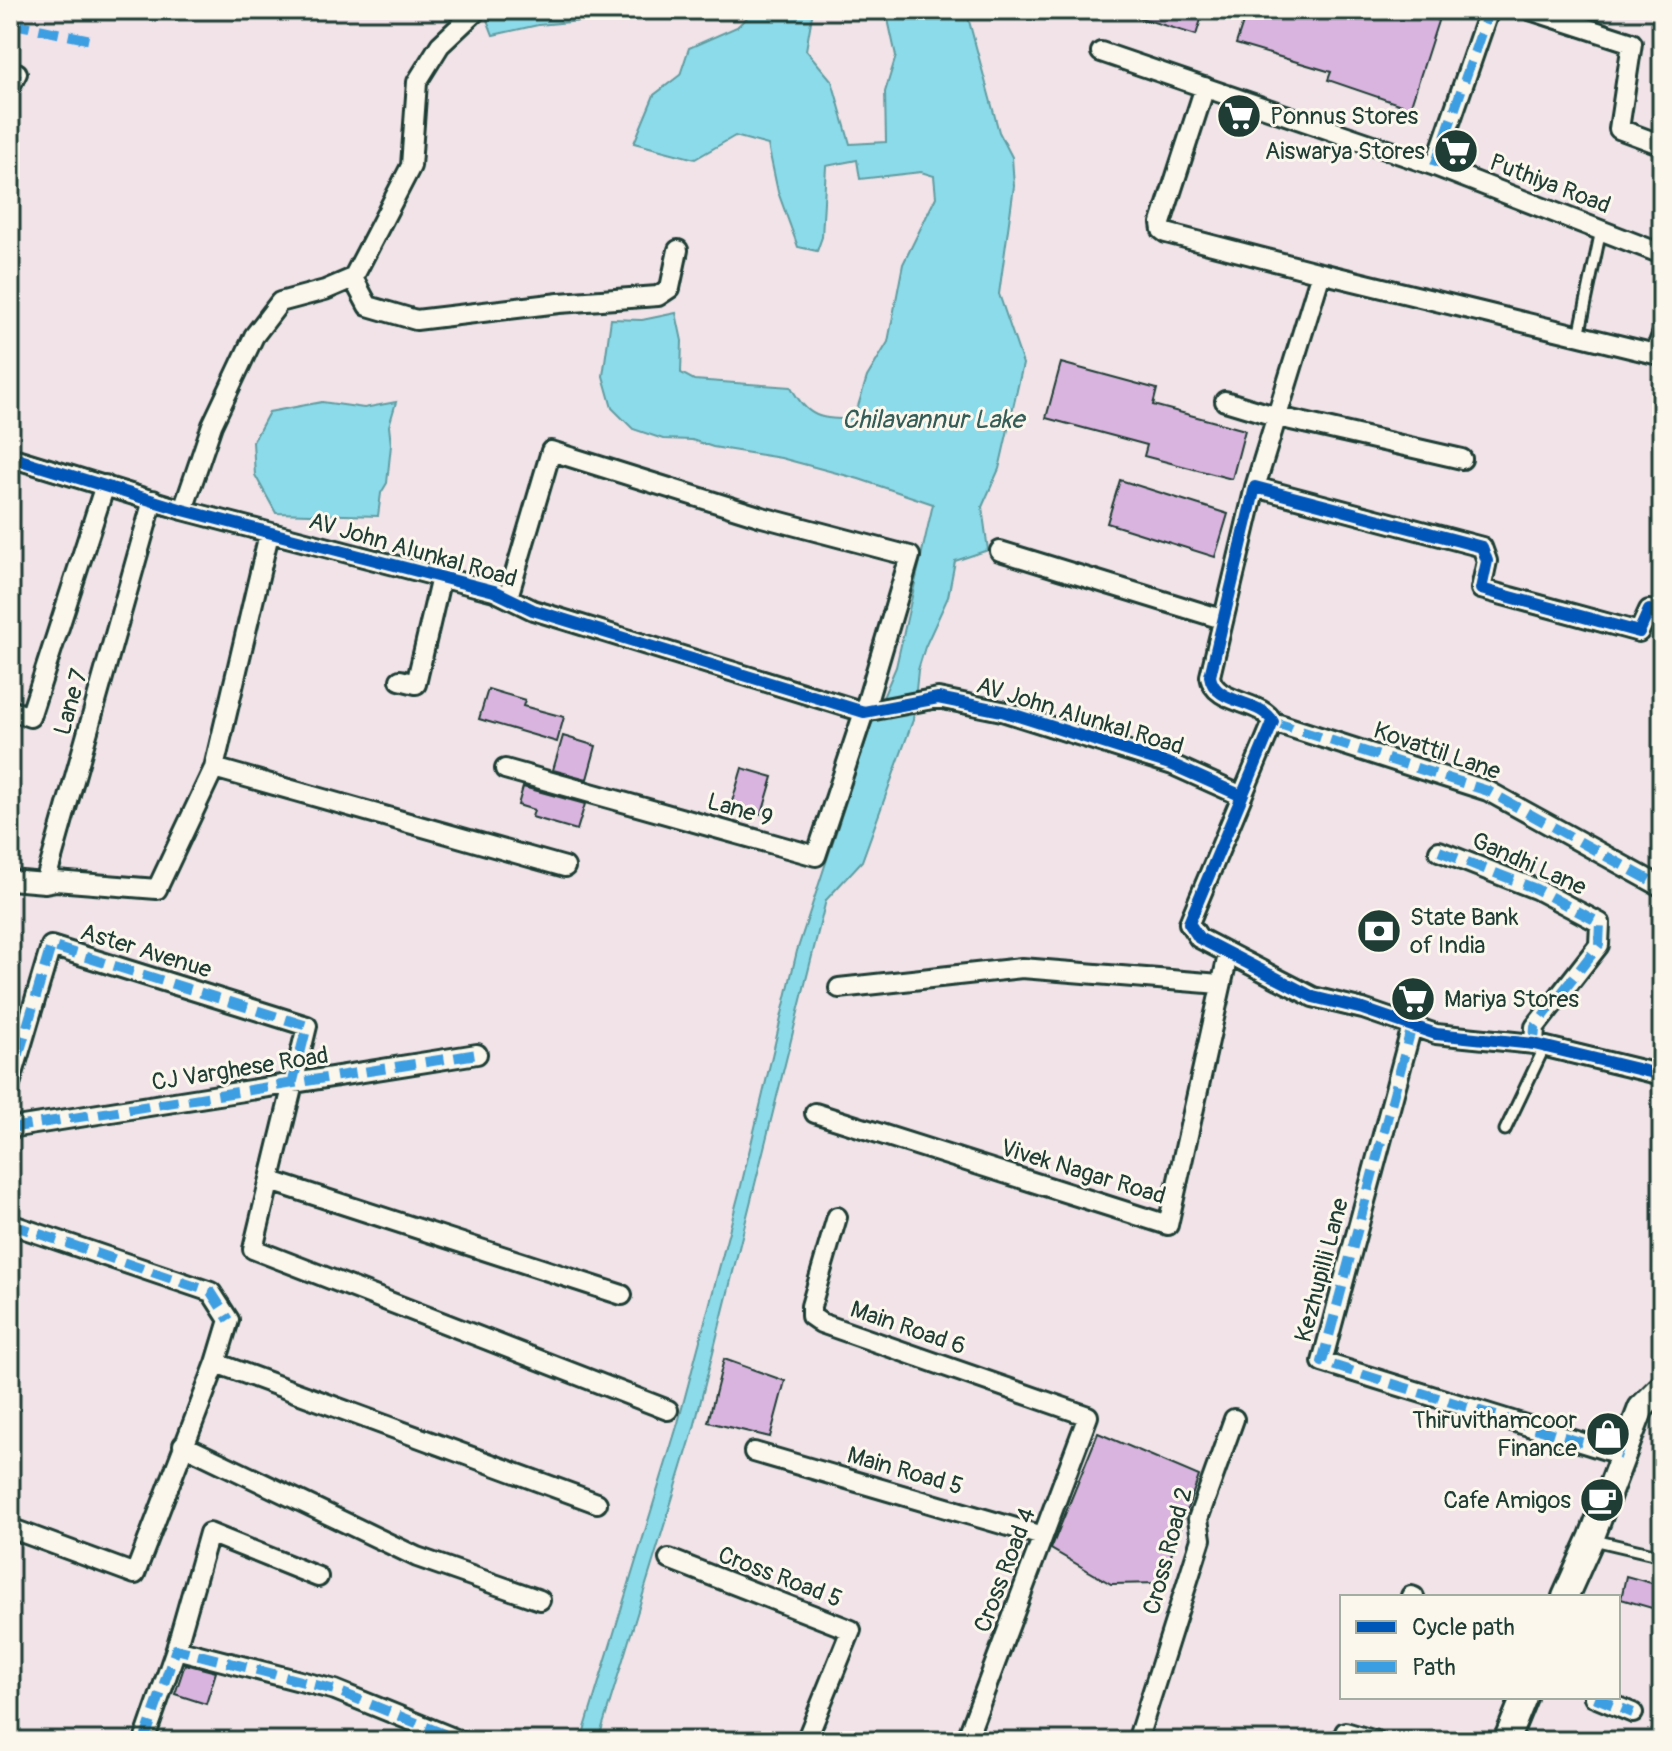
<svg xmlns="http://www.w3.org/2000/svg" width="1672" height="1751" font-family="Pangolin,sans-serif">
<rect width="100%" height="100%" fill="#f1e3e8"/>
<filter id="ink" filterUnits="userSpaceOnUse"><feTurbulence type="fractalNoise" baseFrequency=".0125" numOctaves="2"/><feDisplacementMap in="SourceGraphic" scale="16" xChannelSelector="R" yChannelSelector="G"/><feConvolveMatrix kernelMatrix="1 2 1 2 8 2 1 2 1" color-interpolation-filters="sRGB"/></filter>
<g filter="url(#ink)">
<path fill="#8cdbea" stroke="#609ca1" stroke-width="2" d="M490,10H701L538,25L493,35L486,17Z
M755,10H813L806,50L832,81L850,144L886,142L885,92L896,56L886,10H966L999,132L1012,157L1014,186L999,294L1023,364L999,469L982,507L988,550L955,561L948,597L925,647L918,670L913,720L862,861L826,900L694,1428L598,1741H581L678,1423L741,1186L797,951L870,728L896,667L933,504L859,479L781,458L713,447L692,440L663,439L633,429L612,408L603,376L611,319L642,320L676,313L682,341L681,373L694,380L791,387C808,419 821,419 854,419L867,377L888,342L903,264L936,197L934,176L921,172L860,179L857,160L826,166L822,237L817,251L798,247L778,192L768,145L735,136L695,159L634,143L654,95L680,75L689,48L737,27Z
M322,402L364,408L396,402L389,426L391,445L387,483L381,493L378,516L276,513L255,475L253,442L269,412Z"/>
<path fill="#d9b4de" stroke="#1f3d34" stroke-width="2" d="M1127,10H1204L1196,35L1127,14Z
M1247,10H1392L1406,14L1407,10H1415L1439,18L1410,108L1328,80L1331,72L1236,44Z
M1061,363L1157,389L1153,405L1245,430L1232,479L1144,456L1147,445L1046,418Z
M1120,480L1228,514L1215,557L1107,523Z
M488,689L525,700L523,706L564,717L557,742L479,719Z
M563,736L596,746L587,779L553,770Z
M742,768L773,777L762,814L731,805Z
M523,787L585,804L577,830L532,817L534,810L518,805Z
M724,1359L785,1381L770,1437L708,1422Z
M1098,1433L1199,1476L1161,1583L1111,1584L1051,1549Z
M1626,1576L1662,1586V1611L1621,1599Z
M185,1664L216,1672L206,1704L175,1694Z"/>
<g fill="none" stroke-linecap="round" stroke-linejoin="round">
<g stroke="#1f3d34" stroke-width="15">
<path id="service" d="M1579,336L1601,230
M1505,1130L1545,1046
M1594,1540L1662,1556"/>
</g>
<g stroke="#1f3d34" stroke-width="24">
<path id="minor" d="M1530,10L1632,43L1619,129L1662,145
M1101,52L1435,166L1662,254
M10,87L17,73
M1205,87L1161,223L1162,230L1166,233L1321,273L1255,487
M1435,166L1489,10
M1321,273L1655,354L1662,335
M353,278L368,306L416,320L559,303L658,296L670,288L678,250
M1225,401L1278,417L1462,459
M10,457L183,510L494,591L533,610L864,712L938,698L1002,711L1173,765L1242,796
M183,510L212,425L254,336L280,302L325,290L353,278L411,166L417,82L440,45L475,12
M269,534L214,768L565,867
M1000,551L1222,619
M1649,610L1639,632L1481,589L1487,561L1482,547L1255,487L1210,676C1214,705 1261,699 1273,722L1189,923L1199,938L1313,997L1363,1009L1436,1034L1534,1044L1662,1075
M400,680L416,684L441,577
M10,710L30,717L105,485
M1273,722L1488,791L1662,887
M505,769L816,856L864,712L910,556L762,517L551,451L508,597
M1439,851L1536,889L1600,923L1599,945L1535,1027L1534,1044
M10,880L45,883L153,500
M45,883L56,881L157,889L214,768
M839,988L1022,968L1220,984
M1412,1026L1322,1362L1622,1455
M10,1084L51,946L307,1026L253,1249L668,1410
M815,1113L1168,1225L1228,955
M10,1128L477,1054
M271,1181L622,1295
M837,1217L811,1306V1316L821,1323L1088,1416L966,1741
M10,1224L211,1292L229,1320L216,1363L135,1574L10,1528
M216,1363L597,1503
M183,1445L417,1557L540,1600
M754,1452L1043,1536
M669,1559L851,1630L806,1741
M1411,1596L1414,1597
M176,1649L209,1533L318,1577
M1594,1697L1633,1713
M1345,1732L1376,1741
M144,1741L176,1649L335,1690L461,1741
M1137,1741L1201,1539L1198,1519L1234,1419"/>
</g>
<g stroke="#1f3d34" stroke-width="30">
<path id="tertiary" d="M1565,1597L1591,1539L1641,1408L1662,1387
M1506,1741L1524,1697"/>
</g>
<use href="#service" stroke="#fbf7ec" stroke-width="9"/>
<use href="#minor" stroke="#fbf7ec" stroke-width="18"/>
<use href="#tertiary" stroke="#fbf7ec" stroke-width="24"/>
<path stroke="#3c9ee2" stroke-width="10" stroke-dasharray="20 10" stroke-linecap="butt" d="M10,23L91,40
M10,87L17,73
M1435,166L1489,10
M1273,722L1488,791L1662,887
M1439,851L1536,889L1600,923L1599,945L1535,1027L1534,1044
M1412,1026L1322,1362L1622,1455
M10,1084L51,946L307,1026L292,1085
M10,1128L477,1054
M10,1224L211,1292L229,1320
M1594,1697L1633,1713
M144,1741L176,1649L335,1690L461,1741"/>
<g stroke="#fbf7ec" stroke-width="17">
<path id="cycleway" d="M10,457L183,510L494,591L533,610L864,712L938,698L1002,711L1173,765L1242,796
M1649,610L1639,632L1481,589L1487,561L1482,547L1255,487L1210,676C1214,705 1261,699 1273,722L1189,923L1199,938L1313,997L1363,1009L1436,1034L1534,1044L1662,1075"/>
</g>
<use href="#cycleway" stroke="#0057b8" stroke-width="12"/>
</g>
</g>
<defs>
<g id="supermarket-disc" transform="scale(2.3)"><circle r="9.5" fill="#1f3d34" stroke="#fbf7ec"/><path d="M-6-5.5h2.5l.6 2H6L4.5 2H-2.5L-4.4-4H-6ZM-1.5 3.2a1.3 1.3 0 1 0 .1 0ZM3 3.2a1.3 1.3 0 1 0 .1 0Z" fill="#fff"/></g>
<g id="bank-disc" transform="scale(2.3)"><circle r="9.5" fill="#1f3d34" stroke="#fbf7ec"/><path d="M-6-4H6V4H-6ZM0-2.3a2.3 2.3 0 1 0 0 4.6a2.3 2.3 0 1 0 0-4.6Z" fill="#fff"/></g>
<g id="shop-disc" transform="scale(2.3)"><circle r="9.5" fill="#1f3d34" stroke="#fbf7ec"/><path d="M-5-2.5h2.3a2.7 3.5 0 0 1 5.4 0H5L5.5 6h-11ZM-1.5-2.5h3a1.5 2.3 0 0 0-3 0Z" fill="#fff"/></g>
<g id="cafe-disc" transform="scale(2.3)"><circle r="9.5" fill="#1f3d34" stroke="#fbf7ec"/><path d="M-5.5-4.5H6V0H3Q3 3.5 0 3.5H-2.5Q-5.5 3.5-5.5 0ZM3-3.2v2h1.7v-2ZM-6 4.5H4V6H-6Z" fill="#fff"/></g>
</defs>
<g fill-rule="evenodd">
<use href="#supermarket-disc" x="1239" y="116"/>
<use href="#supermarket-disc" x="1456" y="151"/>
<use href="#bank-disc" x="1379" y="931"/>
<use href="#supermarket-disc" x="1413" y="999"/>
<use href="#shop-disc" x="1608" y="1434"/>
<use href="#cafe-disc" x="1602" y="1500"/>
</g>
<g text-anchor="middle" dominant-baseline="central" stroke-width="6" stroke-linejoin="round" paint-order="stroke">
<g font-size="24" fill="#1f3d34" stroke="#fbf7ec" text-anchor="start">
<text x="1270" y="116">Ponnus Stores</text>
<text x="1425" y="151" text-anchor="end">Aiswarya Stores</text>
<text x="1410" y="917">State Bank<tspan x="1410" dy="28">of India</tspan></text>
<text x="1444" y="999">Mariya Stores</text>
<text x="1577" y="1420" text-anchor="end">Thiruvithamcoor<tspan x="1577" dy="28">Finance</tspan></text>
<text x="1571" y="1500" text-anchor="end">Cafe Amigos</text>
</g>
<g font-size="24" fill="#1f3d34" stroke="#fbf7ec">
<text transform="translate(1550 184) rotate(21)">Puthiya Road</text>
<text transform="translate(413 550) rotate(16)">AV John Alunkal Road</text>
<text transform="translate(71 702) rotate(-74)">Lane 7</text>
<text transform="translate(1080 716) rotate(17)">AV John Alunkal Road</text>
<text transform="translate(1437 751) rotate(19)">Kovattil Lane</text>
<text transform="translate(740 810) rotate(16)">Lane 9</text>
<text transform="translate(1529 864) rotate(24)">Gandhi Lane</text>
<text transform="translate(146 951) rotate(17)">Aster Avenue</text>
<text transform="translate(240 1069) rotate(-9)">CJ Varghese Road</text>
<text transform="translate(1083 1172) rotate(17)">Vivek Nagar Road</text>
<text transform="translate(1322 1270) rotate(-75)">Kezhupilli Lane</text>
<text transform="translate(908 1328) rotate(19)">Main Road 6</text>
<text transform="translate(905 1471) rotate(16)">Main Road 5</text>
<text transform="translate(1168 1551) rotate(-75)">Cross Road 2</text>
<text transform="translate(1005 1570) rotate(-69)">Cross Road 4</text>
<text transform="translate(780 1577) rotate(21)">Cross Road 5</text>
</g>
<g font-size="26" font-style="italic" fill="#355d58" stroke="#fbf7ec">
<text x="933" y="420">Chilavannur Lake</text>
</g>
</g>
<rect width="1672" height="1751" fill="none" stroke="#fbf7ec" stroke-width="40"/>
<rect x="20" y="20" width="1632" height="1711" fill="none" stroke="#1f3d34" stroke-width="3" filter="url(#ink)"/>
<rect x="1340" y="1595" width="280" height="104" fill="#fbf7ec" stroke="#a3ada2" stroke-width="2"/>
<rect x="1356" y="1621" width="40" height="12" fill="#0057b8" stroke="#a3ada2" stroke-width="2"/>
<text x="1412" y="1635" font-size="24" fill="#1f3d34">Cycle path</text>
<rect x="1356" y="1661" width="40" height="12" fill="#3c9ee2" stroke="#a3ada2" stroke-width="2"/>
<text x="1412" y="1675" font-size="24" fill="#1f3d34">Path</text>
</svg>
